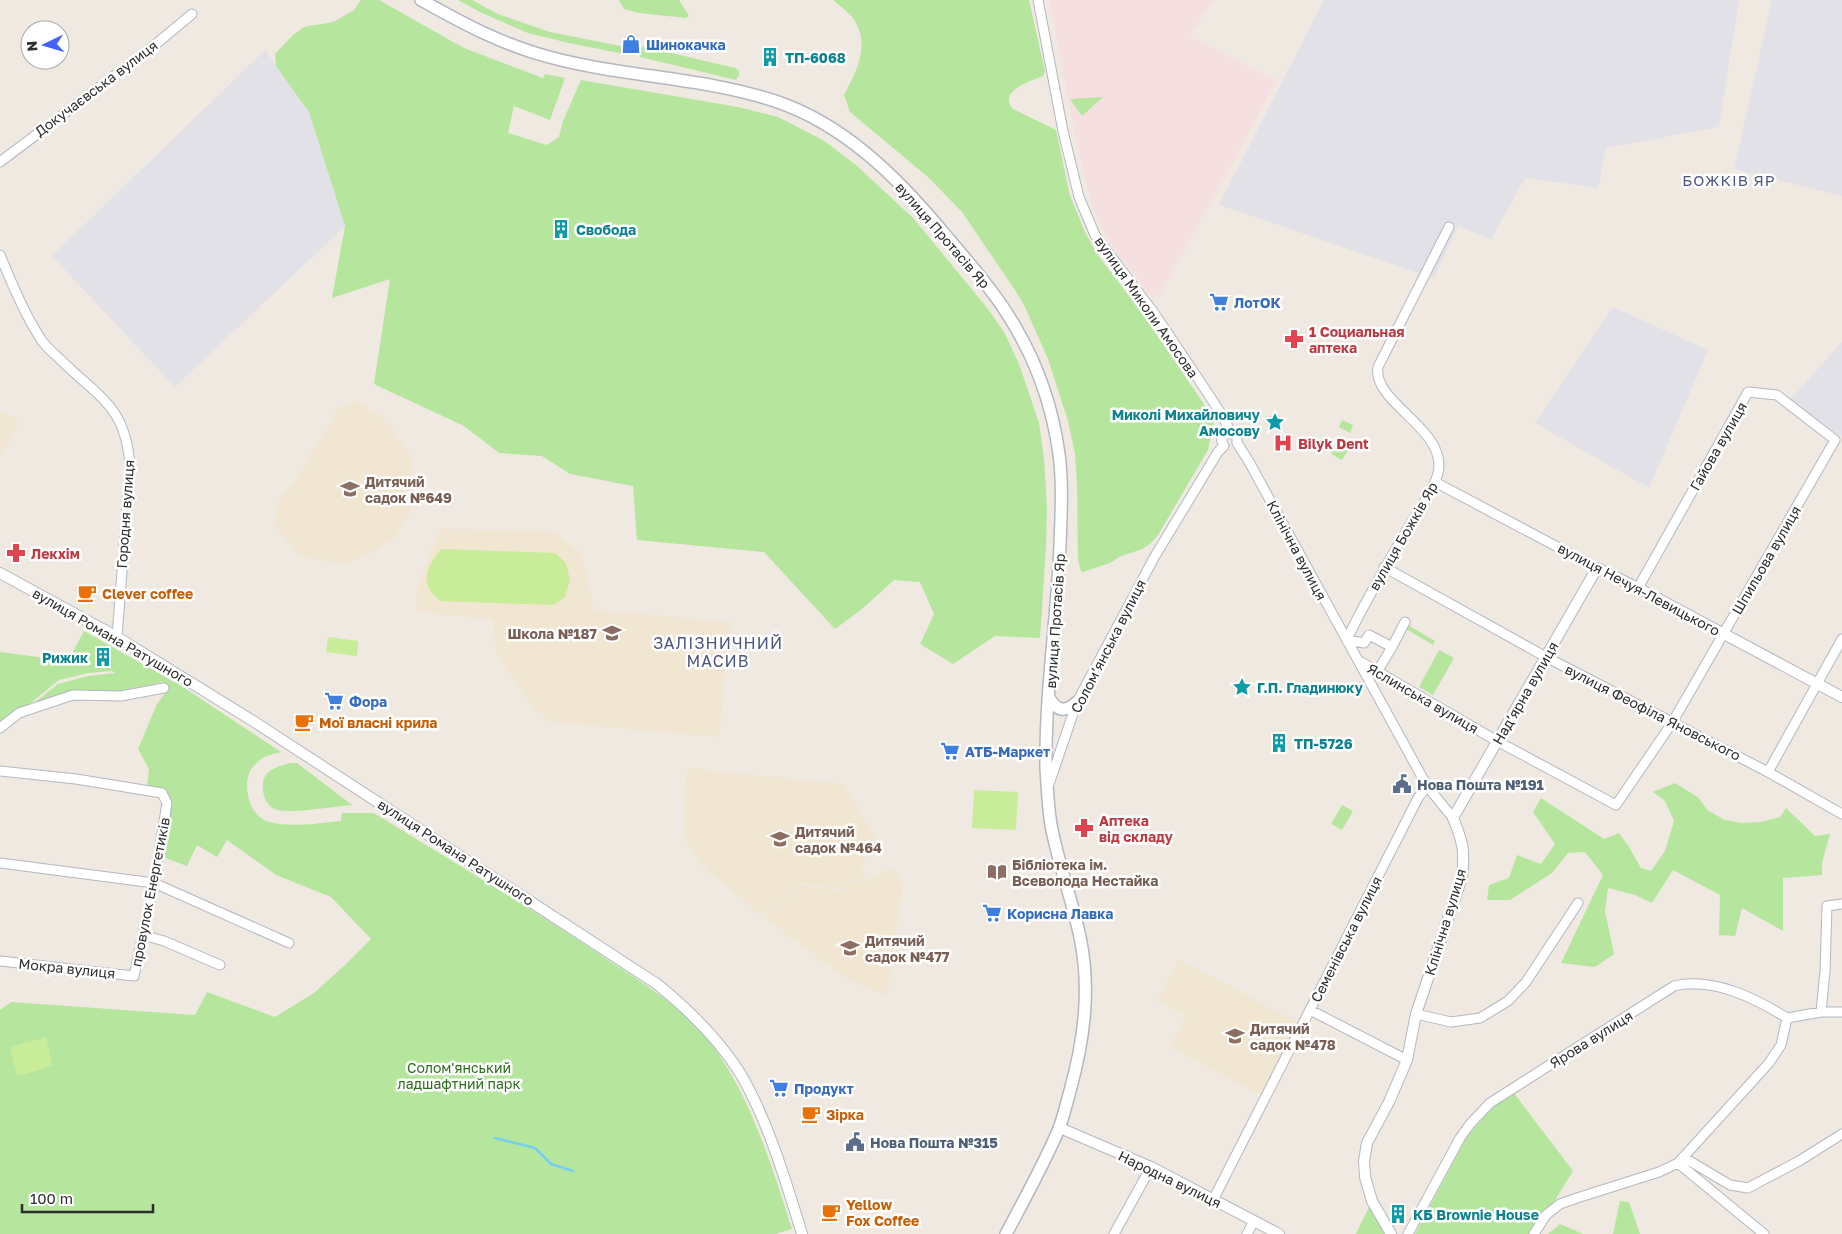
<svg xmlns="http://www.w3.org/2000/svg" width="1842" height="1234" font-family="'Golos Text',sans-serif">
<rect width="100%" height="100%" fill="#efe9e1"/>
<path fill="#e3e1e8" d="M1324,0H1739L1719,127L1606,148L1598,188L1525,178L1491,239L1458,226L1434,278L1219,205Z
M1772,0H1842V196L1734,169Z
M265,50L309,110L345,226L175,387L52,256Z
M1613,307L1708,350L1649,488L1535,423Z
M1842,342V437L1803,412L1790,400Z"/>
<path fill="#f0e6d1" d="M358,401L388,423L412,458L413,507L396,535L375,552L343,564L301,556L274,526L280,497L295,482L335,414L342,406Z
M0,411L19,421L0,458Z
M440,529L555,531L582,556L594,610L730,622L719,737L553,722L536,711L499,658L496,651L493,619L417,612V588Z
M687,768L843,784L875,837L862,866L864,879L847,880L843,889L801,883L761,915L710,872L699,861L686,841L683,823Z
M892,867L903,884L887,995L848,980L763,916L801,886L844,891L848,881H865Z
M1179,960L1301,1024L1263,1096L1170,1047L1186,1016L1158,1001Z"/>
<path fill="#f5dfe0" d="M1049,0H1214L1189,36L1277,81L1160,294L1152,298L1114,248L1100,224L1090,199L1076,139Z"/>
<path fill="#b6e59e" d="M361,0H379L464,48L543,78L545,74L565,78L550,120L514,106L508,133L547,145L559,137L563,121L581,80L738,107L778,117L823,140L856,165L914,219L988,309L1004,332L1019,364L1039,423L1044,459L1047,507L1046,548L1040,638L995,636L953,664L920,644L934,614L920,582L894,580L862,609L835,629L764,552L637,540L633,486L570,474L542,456L499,453L464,426L374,384L390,279L332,298L345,226L309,112L276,66L275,54L293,35L304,27L333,22L353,11Z
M458,0H472L498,14L550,32L626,47V48L634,49L629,55L569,43L528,33L482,13Z
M619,0H679L689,16L686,18L639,13L624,9Z
M833,0H1029L1045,71L1043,76C1031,81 997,91 1013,109L1056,130L1070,196L1085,232L1097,254L1142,313L1210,413L1214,421L1208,450L1158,535L1150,544L1142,549L1119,557L1110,563L1083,572L1081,571L1078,560L1077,483L1075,454L1068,421L1048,359L1025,307L1015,290L962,212L929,178L850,112L844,95C855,74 869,49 857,25C853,15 841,7 833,0Z
M642,46L735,68L739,71V75L736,80L640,57Z
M1103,97L1082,116L1070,99Z
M1342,420L1353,425L1350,433L1339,427Z
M1338,441L1349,448L1342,460L1331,454Z
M1408,625L1435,641L1433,645L1406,629Z
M84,631L183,687L281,752C275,754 265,755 260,760C257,762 252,768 250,771C243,786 249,812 264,820C283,829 321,823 341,821L342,813H374C450,860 527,906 602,956C641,982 685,1008 713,1046C752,1100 772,1167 792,1229L775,1234H0V1010L11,1002L195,1015L207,992L275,1017L314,993L344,966L371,939L331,897L276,875L227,840L217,857L197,845L187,866L160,856L169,801L147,786L149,769L138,749L157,704L169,688L162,682L120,693H73L25,710L58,684L88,676L116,673L112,671L88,673L59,680L0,728V652L68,661Z
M1439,650L1454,658L1433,695L1419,687Z
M289,763H297L352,805C336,806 287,815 275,809C265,805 262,792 263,783C265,769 278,767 289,763Z
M1675,783L1699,798L1707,810L1725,820L1743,823L1761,822L1780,817L1786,808L1815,836L1830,834L1822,863V875L1783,878V931L1742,908L1735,936L1719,935L1720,895L1673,870L1652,903L1635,895L1608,888L1605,911L1614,954L1595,967L1561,963L1603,875L1585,852L1568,853L1552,873L1510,900H1487L1489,885L1509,878L1517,855L1541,864L1555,844L1533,812L1541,798L1604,839L1619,833L1629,847L1641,868L1651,871L1665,851L1674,821L1665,801L1653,792Z
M1342,805L1353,811L1342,830L1331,824Z
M1513,1092L1573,1171L1534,1234H1415L1465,1140C1479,1121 1493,1106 1513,1092Z
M1372,1201L1391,1234H1356Z
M1620,1201L1629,1202L1640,1234H1613Z
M1560,1224L1583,1234H1548Z"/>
<path fill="#c9ec9a" d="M441,549L555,553L566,563L570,580L565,597L554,605L440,601C437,598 431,593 429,589C422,574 432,560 441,549Z
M328,637L358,641L357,656L326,652Z
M974,790L1018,792L1016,830L972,828Z
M46,1037L53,1066L17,1076L10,1047Z"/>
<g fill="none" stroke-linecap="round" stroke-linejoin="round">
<path stroke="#75cff0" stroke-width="2.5" d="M495,1138L535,1148L551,1164L573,1171"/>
<g stroke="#b4b7c1" stroke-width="11">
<path id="minor" d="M1038,0L1063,131L1079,197L1095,235L1154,313L1195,374L1222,415L1231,433
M0,162L150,49L192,14
M0,255C12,284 25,315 42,341C48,349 57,356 64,363C102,400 125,407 130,465L117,637
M1231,433L1237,437V443L1248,460L1427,786L1453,818
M1224,446C1219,439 1223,433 1231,433
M1435,482L1597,568
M1384,567L1546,657L1768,772L1842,814
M1405,622L1392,647L1369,635L1364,643L1347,640C1352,628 1358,617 1364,606C1378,580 1392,555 1407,530C1416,513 1439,484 1439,466C1440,426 1372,401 1378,367L1449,227
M1361,662L1497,741L1616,805L1672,723L1835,440L1777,395L1748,392L1638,588
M1377,672L1392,647
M0,728L19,713L73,695L121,696L164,688
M0,771L76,779L162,793L167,803L154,883L134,976L0,961
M1768,772L1842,639
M1049,784L1077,702L1155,556L1218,452L1224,446
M0,863L154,883L289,943
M143,935L164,941L220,965
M1310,1010L1407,1060
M1821,1012L1825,971L1827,906L1842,904
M1416,1014L1451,1022L1480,1018L1508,1001L1526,982L1578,903
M1683,1157L1730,1185L1748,1188L1799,1161L1842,1134
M1678,1163L1764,1234
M1213,1200L1418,798L1427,786
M1114,1234L1151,1167
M1247,1234L1254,1221
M1408,1234L1460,1138L1470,1124L1490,1103L1674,986C1713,977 1755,998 1787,1018L1821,1012H1842
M1534,1234L1546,1215L1560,1204L1577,1198L1659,1172L1678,1163L1769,1063L1781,1045L1787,1018"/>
</g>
<g stroke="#b4b7c1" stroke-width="12">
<path id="tertiary" d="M0,573L117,637L253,721L657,984C689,1010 718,1038 740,1073C768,1120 786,1182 802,1234
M1060,1128L1151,1167L1279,1234
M1391,1234L1372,1201L1365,1177L1364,1161L1367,1143L1389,1102L1407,1060L1416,1014L1462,877C1465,851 1463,842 1453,818L1597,568L1638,588L1842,697"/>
</g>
<g stroke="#b4b7c1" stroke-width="14">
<path id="secondary" d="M421,0C462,23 503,45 549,57C623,77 702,77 775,101C844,124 897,177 942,231C969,263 997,294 1017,330C1039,368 1053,411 1059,454C1063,484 1061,515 1060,545C1057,619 1045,693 1046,767C1047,787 1048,806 1051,825C1058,863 1072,899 1080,937C1091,990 1084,1040 1070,1091C1066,1105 1063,1119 1058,1131C1043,1166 1024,1200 1006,1234
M1049,698C1057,711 1065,713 1077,702"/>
</g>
<use href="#minor" stroke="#fff" stroke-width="9"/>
<use href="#tertiary" stroke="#fff" stroke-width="10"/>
<use href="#secondary" stroke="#fff" stroke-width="11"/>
</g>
<defs>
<g id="shop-bare" transform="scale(1.5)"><path d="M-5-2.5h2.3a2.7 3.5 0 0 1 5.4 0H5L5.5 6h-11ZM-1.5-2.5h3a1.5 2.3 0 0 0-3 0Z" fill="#3f7fe0" stroke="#fff" stroke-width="2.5" paint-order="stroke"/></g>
<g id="building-bare" transform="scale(1.5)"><path d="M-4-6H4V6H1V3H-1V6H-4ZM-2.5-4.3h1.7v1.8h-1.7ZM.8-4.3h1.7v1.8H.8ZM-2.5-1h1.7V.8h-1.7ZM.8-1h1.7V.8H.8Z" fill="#0f9aa8" stroke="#fff" stroke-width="2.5" paint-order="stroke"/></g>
<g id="supermarket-bare" transform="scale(1.5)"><path d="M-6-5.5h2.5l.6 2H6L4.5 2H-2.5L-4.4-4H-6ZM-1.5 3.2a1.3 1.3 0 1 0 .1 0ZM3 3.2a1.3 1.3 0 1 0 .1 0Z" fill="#3f7fe0" stroke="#fff" stroke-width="2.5" paint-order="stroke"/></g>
<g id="pharmacy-bare" transform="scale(1.5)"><path d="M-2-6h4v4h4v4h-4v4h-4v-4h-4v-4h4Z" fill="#e0444e" stroke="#fff" stroke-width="2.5" paint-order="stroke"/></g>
<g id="sight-bare" transform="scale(1.5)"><path d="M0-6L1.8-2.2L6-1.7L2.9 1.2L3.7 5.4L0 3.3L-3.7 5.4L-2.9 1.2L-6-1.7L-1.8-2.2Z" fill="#0f9aa8" stroke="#fff" stroke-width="2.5" paint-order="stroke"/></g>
<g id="hospital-bare" transform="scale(1.5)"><path d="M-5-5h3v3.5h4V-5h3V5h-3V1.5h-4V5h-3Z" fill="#e0444e" stroke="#fff" stroke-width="2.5" paint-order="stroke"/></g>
<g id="school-bare" transform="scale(1.5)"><path d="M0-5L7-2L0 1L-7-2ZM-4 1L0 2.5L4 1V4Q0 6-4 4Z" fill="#8d6e63" stroke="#fff" stroke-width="2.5" paint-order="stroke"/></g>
<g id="cafe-bare" transform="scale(1.5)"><path d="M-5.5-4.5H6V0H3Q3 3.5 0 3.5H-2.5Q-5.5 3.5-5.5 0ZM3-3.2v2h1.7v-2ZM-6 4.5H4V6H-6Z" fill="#e8710a" stroke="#fff" stroke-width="2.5" paint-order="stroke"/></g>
<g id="civic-bare" transform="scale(1.5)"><path d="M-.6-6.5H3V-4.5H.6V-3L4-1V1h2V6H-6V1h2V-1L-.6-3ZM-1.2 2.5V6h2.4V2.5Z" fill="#5c6f8a" stroke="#fff" stroke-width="2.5" paint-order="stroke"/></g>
<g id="library-bare" transform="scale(1.5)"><path d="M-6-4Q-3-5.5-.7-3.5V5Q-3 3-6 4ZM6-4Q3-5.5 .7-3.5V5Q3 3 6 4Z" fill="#8d6e63" stroke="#fff" stroke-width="2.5" paint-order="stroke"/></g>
</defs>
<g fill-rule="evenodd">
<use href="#shop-bare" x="631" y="44"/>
<use href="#building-bare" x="770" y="57"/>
<use href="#building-bare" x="561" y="229"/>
<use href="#supermarket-bare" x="1219" y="302"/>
<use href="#pharmacy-bare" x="1294" y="339"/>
<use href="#sight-bare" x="1275" y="422"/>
<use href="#hospital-bare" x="1283" y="443"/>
<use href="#school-bare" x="350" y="489"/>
<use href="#pharmacy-bare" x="16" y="553"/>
<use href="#cafe-bare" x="87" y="593"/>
<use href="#school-bare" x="612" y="633"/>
<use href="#building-bare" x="103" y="657"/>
<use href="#sight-bare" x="1242" y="687"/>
<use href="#supermarket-bare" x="334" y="701"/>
<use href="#cafe-bare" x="304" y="722"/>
<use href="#building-bare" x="1279" y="743"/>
<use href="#supermarket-bare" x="950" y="751"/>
<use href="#civic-bare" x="1402" y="784"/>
<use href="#pharmacy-bare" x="1084" y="828"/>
<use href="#school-bare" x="780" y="839"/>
<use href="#library-bare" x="997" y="872"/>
<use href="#supermarket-bare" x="992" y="913"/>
<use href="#school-bare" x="850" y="948"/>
<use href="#school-bare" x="1235" y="1036"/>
<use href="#supermarket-bare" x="779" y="1088"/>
<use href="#cafe-bare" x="811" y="1114"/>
<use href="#civic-bare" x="855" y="1142"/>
<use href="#cafe-bare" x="831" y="1212"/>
<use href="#building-bare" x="1398" y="1214"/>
</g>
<g text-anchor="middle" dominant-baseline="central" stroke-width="5" stroke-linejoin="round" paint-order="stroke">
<g font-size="14" font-weight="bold" fill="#366cbe" stroke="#fff" text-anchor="start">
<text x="646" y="44">Шинокачка</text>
<text x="1234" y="302">ЛотОК</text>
<text x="349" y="701">Фора</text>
<text x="965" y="751">АТБ-Маркет</text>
<text x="1007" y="913">Корисна Лавка</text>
<text x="794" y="1088">Продукт</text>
</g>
<g font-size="14" font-weight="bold" fill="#0d838f" stroke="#fff" text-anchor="start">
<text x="785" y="57">ТП-6068</text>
<text x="576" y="229">Свобода</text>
<text x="1260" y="414" text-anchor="end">Миколі Михайловичу<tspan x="1260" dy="16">Амосову</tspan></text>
<text x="88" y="657" text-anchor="end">Рижик</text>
<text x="1257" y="687">Г.П. Гладинюку</text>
<text x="1294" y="743">ТП-5726</text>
<text x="1413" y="1214">КБ Brownie House</text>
</g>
<g font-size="14" fill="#2e2e2e" stroke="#fff">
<text transform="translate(96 88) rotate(-37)">Докучаєвська вулиця</text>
<text transform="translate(943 235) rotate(49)">вулиця Протасів Яр</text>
<text transform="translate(1147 307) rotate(55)">вулиця Миколи Амосова</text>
<text transform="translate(1718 446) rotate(-60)">Гайова вулиця</text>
<text transform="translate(125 514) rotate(-86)">Городня вулиця</text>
<text transform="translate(1403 536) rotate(-60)">вулиця Божків Яр</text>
<text transform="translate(1297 550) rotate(62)">Клінічна вулиця</text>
<text transform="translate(1766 560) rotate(-60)">Шпильова вулиця</text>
<text transform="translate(1639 589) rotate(28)">вулиця Нечуя-Левицького</text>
<text transform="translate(1055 621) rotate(-86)">вулиця Протасів Яр</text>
<text transform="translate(113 637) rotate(30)">вулиця Романа Ратушного</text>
<text transform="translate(1108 646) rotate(-63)">Соломʼянська вулиця</text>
<text transform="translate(1525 693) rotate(-60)">Надʼярна вулиця</text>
<text transform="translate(1423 698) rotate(30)">Яслинська вулиця</text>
<text transform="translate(1653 712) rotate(27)">вулиця Феофіла Яновського</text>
<text transform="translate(456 852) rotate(33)">вулиця Романа Ратушного</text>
<text transform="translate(150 892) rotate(-79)">провулок Енергетиків</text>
<text transform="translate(1445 922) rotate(-73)">Клінічна вулиця</text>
<text transform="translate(1346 939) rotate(-63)">Семенівська вулиця</text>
<text transform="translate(67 968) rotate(6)">Мокра вулиця</text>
<text transform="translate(1591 1039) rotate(-32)">Ярова вулиця</text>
<text transform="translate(1170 1179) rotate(26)">Народна вулиця</text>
</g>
<g font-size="14" font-weight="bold" fill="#be3a42" stroke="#fff" text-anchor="start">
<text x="1309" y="331">1 Социальная<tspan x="1309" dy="16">аптека</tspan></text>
<text x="1298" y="443">Bilyk Dent</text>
<text x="31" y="553">Лекхім</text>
<text x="1099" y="820">Аптека<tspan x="1099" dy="16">від складу</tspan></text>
</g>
<g font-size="14" font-weight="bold" fill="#785e54" stroke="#fff" text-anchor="start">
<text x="365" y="481">Дитячий<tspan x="365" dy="16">садок №649</tspan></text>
<text x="597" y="633" text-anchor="end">Школа №187</text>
<text x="795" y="831">Дитячий<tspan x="795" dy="16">садок №464</tspan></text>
<text x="1012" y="864">Бібліотека ім.<tspan x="1012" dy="16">Всеволода Нестайка</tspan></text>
<text x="865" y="940">Дитячий<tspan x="865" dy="16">садок №477</tspan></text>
<text x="1250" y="1028">Дитячий<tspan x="1250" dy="16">садок №478</tspan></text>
</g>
<g font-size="14" font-weight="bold" fill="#c56008" stroke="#fff" text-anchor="start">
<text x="102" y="593">Clever coffee</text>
<text x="319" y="722">Мої власні крила</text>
<text x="826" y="1114">Зірка</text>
<text x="846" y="1204">Yellow<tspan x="846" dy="16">Fox Coffee</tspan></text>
</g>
<g font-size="14" font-weight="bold" fill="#4e5e75" stroke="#fff" text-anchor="start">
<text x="1417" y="784">Нова Пошта №191</text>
<text x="870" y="1142">Нова Пошта №315</text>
</g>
<g font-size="14" fill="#2c6e1b" stroke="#fff">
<text x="459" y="1067">Солом'янський<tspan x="459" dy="16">ладшафтний парк</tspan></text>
</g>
<g font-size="15" letter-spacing="1" fill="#4d5680" stroke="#fff">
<text x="1729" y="180">БОЖКІВ ЯР</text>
</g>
<g font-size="16" letter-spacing="1" fill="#4d5680" stroke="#fff">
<text x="718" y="643">ЗАЛІЗНИЧНИЙ<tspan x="718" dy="18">МАСИВ</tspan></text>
</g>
</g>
<g transform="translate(45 45) rotate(265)"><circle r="24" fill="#ffffff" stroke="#ababab"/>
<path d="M0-4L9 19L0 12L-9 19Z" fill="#4264fb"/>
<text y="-8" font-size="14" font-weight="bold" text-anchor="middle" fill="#2e2e2e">N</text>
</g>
<path d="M22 1204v8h131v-8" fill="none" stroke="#2e2e2e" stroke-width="2.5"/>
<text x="30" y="1204" font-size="15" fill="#2e2e2e" stroke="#ffffff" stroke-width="4" paint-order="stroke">100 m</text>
</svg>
